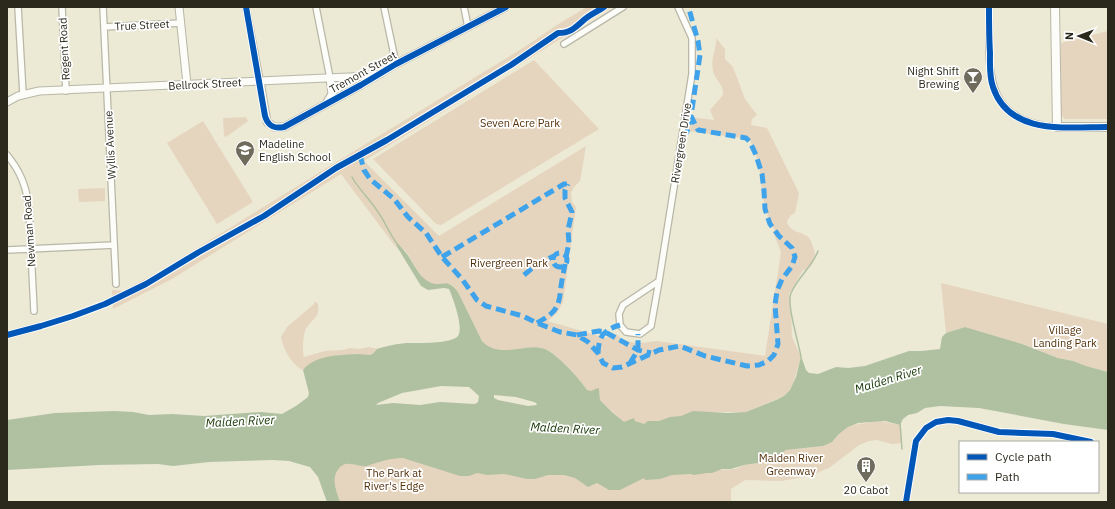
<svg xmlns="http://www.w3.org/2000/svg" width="1115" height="509" font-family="'IBM Plex Sans',sans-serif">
<rect width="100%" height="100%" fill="#ece9d5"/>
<path fill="#e6d5be" d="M587,7H612L364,161L439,236L586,146L580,181L574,187L571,193L572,202L576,207L563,302L557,313L548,321L605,338L616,334C628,346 641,343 657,341L765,356L781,252L773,232L775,231C772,225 767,218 766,211C759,187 763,163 749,139L688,131L690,117L714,120L710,110L723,95C724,86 717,81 714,74C709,58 717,51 716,38L725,49V59L733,67L745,99L757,115L752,119L751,125L767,128L799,193L795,213L791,215L787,221C789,232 799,231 807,236C810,238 812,243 813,247C817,257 814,266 804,271V269L803,270L789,294L791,313L792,337L801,357L793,384L790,390L784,396L746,412H700L665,422L657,421L645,425H626L600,400L599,389L590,392L587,390C580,379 557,354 545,349C527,342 500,360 482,341L458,292C446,274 442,291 426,281C415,273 411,250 397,245L396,246L398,250L341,174L172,279L113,309L112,290L123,291L158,272L382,134L523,48L560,23Z
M1108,31V119H1065L1061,115V43Z
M534,60L599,129L441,225L436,224L373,159Z
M246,117L248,121L226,137L224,136L223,118Z
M203,121L253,202L217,224L167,143Z
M105,188V201L79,202L78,189Z
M941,283L1108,324V372L1086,366L1073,361L1058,358L1022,344L965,327L946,333Z
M315,301L318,304C320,319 311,319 306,329C303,334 302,351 304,357L325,351L343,350L349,348L360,349L369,347L378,349L370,355H345L323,358L306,367L303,370C292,365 283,349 281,337L287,327L314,304Z
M879,421L900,425L902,443L892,444L877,440L869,441L859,445L829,468L809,476L781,481L745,480L731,489V502H338C334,486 328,476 342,463L394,456L477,471L564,473L598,481L671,473L735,469L744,465L758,463L773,459L786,450L823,446L834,440L839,434L848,427L853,425Z"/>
<path fill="#b0c1a1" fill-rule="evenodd" d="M396,245L400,246C402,248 404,250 406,253C413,261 417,274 426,280C441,291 445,274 458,292L482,341C500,360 526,342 545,349C557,354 580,379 587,390L591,391L598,388L599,389L600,400L613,413L624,422L634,418L635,421L644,424L648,421H659L670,417L681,416L693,411L728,413L746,412L776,400L784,396L790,390L796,377L801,356L806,370L809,373L818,374L836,367L848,368L865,366L909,351H922L940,349L942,337L946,333L965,327L1022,344L1058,358L1073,361L1086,366L1108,372V430L1064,424L979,408L940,406L925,408L917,413L908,415L903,419L900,425L885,421L858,423L848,427L839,434L832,442L823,446L786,450L773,459L758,463L744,465L731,469H722L712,473H707L694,475L691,474L672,475L660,479L645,480L644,478L620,490H609L597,483L588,487L575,478L564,475H548L535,479H527L504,474L487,475L477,473L469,476H460L403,458C390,458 379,462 367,466C361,467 355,464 349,464C345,463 343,465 340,467C330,478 336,490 340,502H327L318,477L310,467L289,461L272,460L209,462L173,466L158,464L99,465L7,470V420L55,413L114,411L133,412L149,415L172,414L204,416L261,412L282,414L296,406L308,397L309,393L303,370C315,355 340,355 358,354C361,354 366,355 370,355C373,354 375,351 377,349C382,347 401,343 407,343C418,343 451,344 458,336C464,328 453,298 449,289L444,288L428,290L421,286ZM441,386L469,387L479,396L478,402L475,404L440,402L420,405L393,403L376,405L378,403L402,393ZM494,395L516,397L534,402L536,403L537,405L528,406L498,400L494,398Z"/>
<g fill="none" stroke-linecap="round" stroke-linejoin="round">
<path stroke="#b0c1a1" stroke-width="1.5" d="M352,177C359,190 370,199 378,212C386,223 390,236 399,246
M801,357C799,344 786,303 791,293C798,277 812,267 818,251
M900,423L902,449"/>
<g stroke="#b9b7a7" stroke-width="8">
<path id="minor" d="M18,7L23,94
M62,7L66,91
M103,7L116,284
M246,7L260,81
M316,7L330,78
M384,7L396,64
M464,7L468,27
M989,7C990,65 979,123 1057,127
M104,27L181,23
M564,44L623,7
M7,155C21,172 27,188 29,210L34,311
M7,250L114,245
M659,281L692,74V38L678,7
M659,281L651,326L640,334L626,332L620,325L619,314L623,305Z"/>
</g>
<g stroke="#b9b7a7" stroke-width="9">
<path id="tertiary" d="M179,7L187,84
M260,81L267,122L274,127H284L361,85L396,64L506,7
M7,102L18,96L39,91L371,76L380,74
M327,102L332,94L330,78"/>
</g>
<g stroke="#b9b7a7" stroke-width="10">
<path id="secondary" d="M1055,7L1057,127H1108"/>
</g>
<use href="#minor" stroke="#fcfcf9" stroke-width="5.5"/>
<use href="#tertiary" stroke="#fcfcf9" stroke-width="7"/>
<use href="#secondary" stroke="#fcfcf9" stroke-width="8"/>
<path stroke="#3ea3ea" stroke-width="5" stroke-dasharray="10 5" stroke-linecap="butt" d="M682,137L687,132L691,116L700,55L698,41L689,9
M360,155L364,170L370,179L394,199L408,217L426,233L442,257L462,279L477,300L486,306L523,316L537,323L560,332L577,335L588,342L598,353L603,363L613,368L622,367L659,350L680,346L705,356L747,366L759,365L768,361L774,355L778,344L775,305L777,291L782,279L792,266L795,257L792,248L779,236L770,224L765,209L764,191L762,174L756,155L750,142L746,138L698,130L691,116
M553 260a7 7 0 1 1 14 0a7 7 0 1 1-14 0Z
M442,257L564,184H568
M566,257L569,243L568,230L572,212L565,198V190L568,184
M524,275L536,265L554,256
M537,323C556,312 559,309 561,286C562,279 564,271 565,264
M577,335L599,331L605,332L638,350L651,353
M598,353C599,336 603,330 620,325
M630,363L638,350V334"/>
<g stroke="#fff" stroke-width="8">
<path id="cycleway" d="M246,7L265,116C268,126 274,129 284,127L361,85L396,64L506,7
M989,7C989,22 989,38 990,53C990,64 989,76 993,87C1009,136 1068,127 1108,127
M7,335L41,326L73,316L105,304L146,284L199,252L264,216L336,168L387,140L511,65L558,33C571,33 576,27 585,19C591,14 598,11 604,7
M906,502L916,441L926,428L936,422L948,420L958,421L999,432L1053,434L1091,442"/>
</g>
<use href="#cycleway" stroke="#0057b8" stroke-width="6"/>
</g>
<defs>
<g id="bar-pin" transform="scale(1)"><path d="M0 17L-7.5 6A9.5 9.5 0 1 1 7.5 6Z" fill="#6f6c5d" stroke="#fff"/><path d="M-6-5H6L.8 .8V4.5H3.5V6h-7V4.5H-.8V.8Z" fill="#fff"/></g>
<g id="school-pin" transform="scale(1)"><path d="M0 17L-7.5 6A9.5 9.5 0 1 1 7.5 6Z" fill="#6f6c5d" stroke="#fff"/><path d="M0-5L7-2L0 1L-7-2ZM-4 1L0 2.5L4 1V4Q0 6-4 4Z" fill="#fff"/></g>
<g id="building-pin" transform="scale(1)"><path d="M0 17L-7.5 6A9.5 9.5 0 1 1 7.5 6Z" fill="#6f6c5d" stroke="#fff"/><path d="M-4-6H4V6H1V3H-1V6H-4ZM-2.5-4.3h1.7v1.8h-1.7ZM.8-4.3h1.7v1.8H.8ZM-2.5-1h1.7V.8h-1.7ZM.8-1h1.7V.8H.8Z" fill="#fff"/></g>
</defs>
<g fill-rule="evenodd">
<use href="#bar-pin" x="973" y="77"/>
<use href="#school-pin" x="245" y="150"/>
<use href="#building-pin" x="866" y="466"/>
</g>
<g text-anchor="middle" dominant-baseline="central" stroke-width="3.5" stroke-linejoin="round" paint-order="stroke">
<g font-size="11" fill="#2b291c" stroke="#fff">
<text transform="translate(142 25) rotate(-3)">True Street</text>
<text transform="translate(64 49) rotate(-93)">Regent Road</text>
<text transform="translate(363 72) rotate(-29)">Tremont Street</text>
<text transform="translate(205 84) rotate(-3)">Bellrock Street</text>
<text transform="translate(681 143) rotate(-81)">Rivergreen Drive</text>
<text transform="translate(110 145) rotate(-93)">Wyllis Avenue</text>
<text transform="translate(29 231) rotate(-94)">Newman Road</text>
</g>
<g font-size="11" fill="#2b291c" stroke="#fff" text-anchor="end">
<text x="959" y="71">Night Shift<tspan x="959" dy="13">Brewing</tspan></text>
<text x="259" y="144" text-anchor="start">Madeline<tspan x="259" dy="13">English School</tspan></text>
<text x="866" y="490" text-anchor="middle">20 Cabot</text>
</g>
<g font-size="11" fill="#54310a" stroke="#fff">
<text x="520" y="123">Seven Acre Park</text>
<text x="509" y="263">Rivergreen Park</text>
<text x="1065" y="330">Village<tspan x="1065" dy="13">Landing Park</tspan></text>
<text x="791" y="458">Malden River<tspan x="791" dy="13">Greenway</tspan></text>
<text x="394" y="473">The Park at<tspan x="394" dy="13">River's Edge</tspan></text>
</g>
<g font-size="12" font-style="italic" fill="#133400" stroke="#fff">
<text transform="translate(888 379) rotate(-17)">Malden River</text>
<text transform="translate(240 421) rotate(-3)">Malden River</text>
<text transform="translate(565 428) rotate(3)">Malden River</text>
</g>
</g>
<rect width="1115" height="509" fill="none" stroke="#2b291c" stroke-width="16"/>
<rect x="959" y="441" width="140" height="52" fill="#ffffff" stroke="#aaa9a4"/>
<rect x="967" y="454" width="20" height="6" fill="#0057b8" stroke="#aaa9a4"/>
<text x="995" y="461" font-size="12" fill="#2b291c">Cycle path</text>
<rect x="967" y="474" width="20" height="6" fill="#3ea3ea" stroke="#aaa9a4"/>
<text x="995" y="481" font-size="12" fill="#2b291c">Path</text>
<g transform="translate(1079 36) rotate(271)" stroke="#ffffff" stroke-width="3" paint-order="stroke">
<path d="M0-3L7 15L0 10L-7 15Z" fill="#2b291c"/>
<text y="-6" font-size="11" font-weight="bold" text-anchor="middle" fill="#2b291c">N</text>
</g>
</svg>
